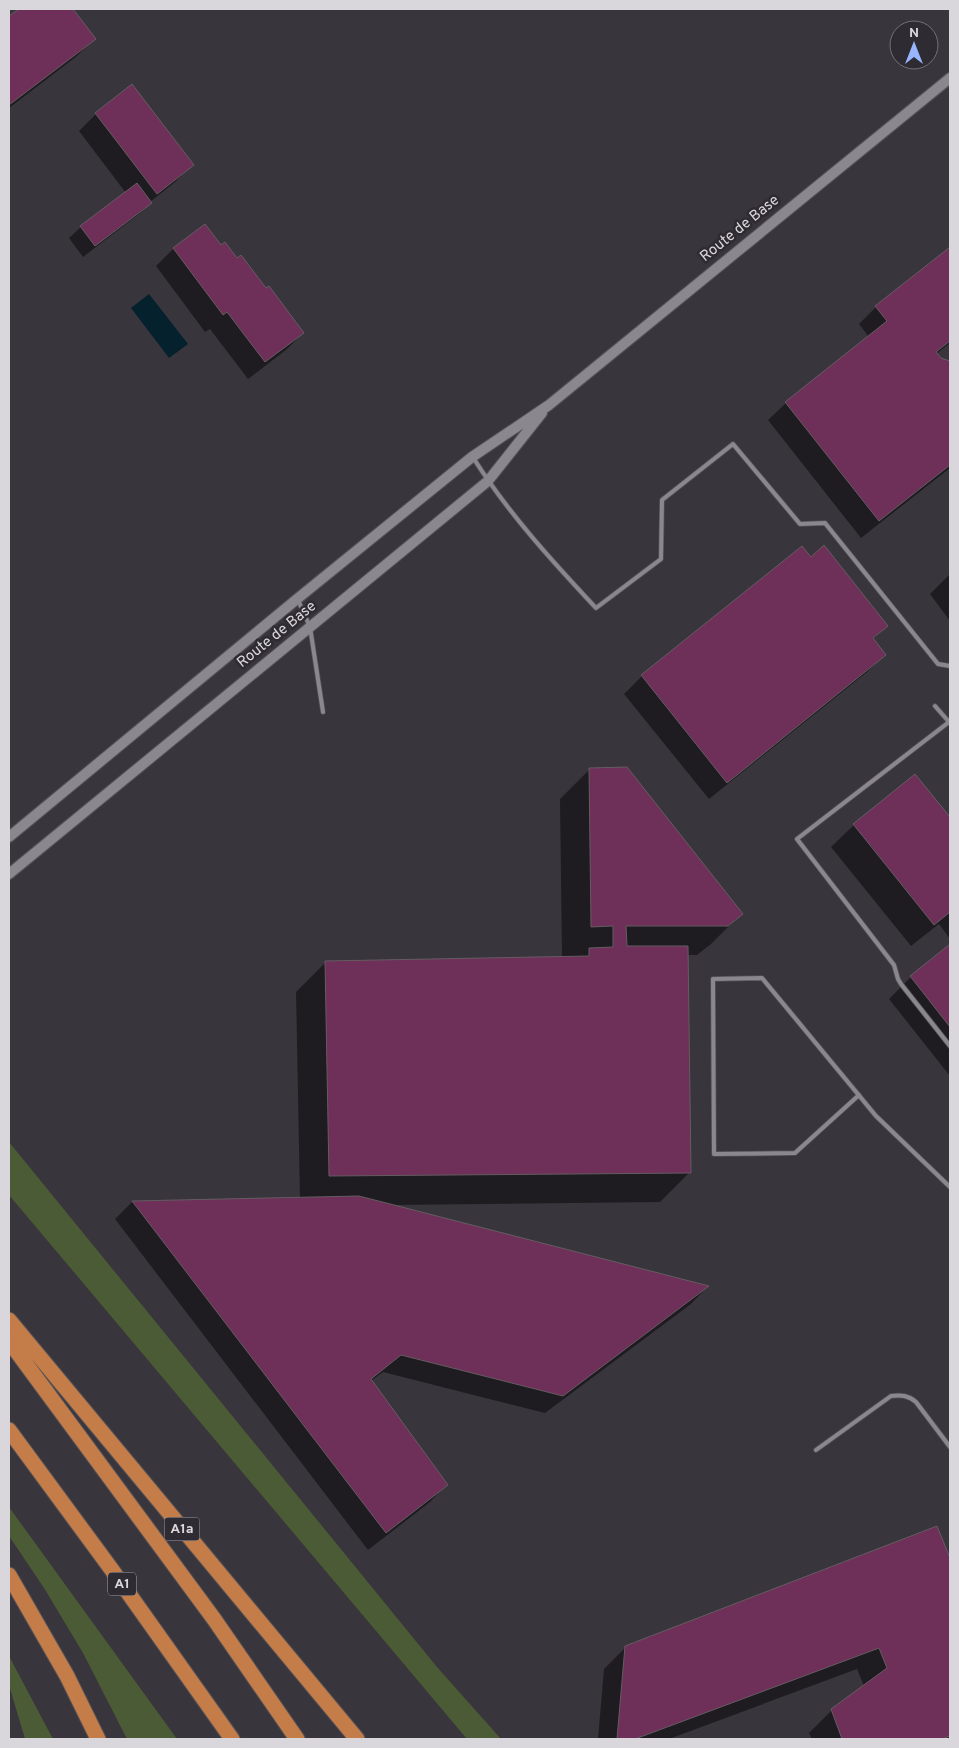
<svg xmlns="http://www.w3.org/2000/svg" width="959" height="1748" font-family="Overpass,sans-serif">
<rect width="100%" height="100%" fill="#39353c"/>
<path fill="#4a5b35" d="M9,1142L437,1667L501,1739H467L9,1195Z
M9,1507L177,1739H127L83,1653L44,1588L9,1536Z
M9,1656L53,1739H25L9,1685Z"/>
<path fill="#04212d" d="M149,294L188,344L169,358L131,308Z"/>
<path fill="#0007" d="M21,9H71L94,39L77,56L9,108V18Z
M131,86L192,165L175,182L150,202L151,203L139,214L83,257L69,238L81,227L126,193L79,131L96,114Z
M205,226L221,247L237,259L266,289L303,333L286,350L248,379L210,329L205,332L156,266L173,249Z
M950,249V343L936,354L940,360H947L950,362V468L861,538L768,420L786,403L869,337L859,324L876,307Z
M802,548L810,558L887,626L872,640L884,655L867,672L709,799L624,694L642,676Z
M950,574V621L930,594Z
M590,769L741,914L711,944L697,955H687L690,1172L660,1202L390,1205L707,1287L691,1304L545,1413L383,1372L371,1381L447,1484L430,1502L368,1550L115,1219L132,1202L300,1199L296,992L326,962L562,958L560,799Z
M915,775L950,819V939L939,924L911,946L831,847L854,825Z
M950,945V1076L889,999L911,977Z
M936,1527L950,1561V1739H812L809,1733L832,1710L864,1686L857,1669L669,1739H598L604,1669L626,1647Z"/>
<path fill="#6e2f58" stroke="#655d62" d="M19,9H73L96,39L9,105V16Z
M132,84L194,165L157,194L95,113Z
M137,183L152,203L95,246L80,226Z
M205,224L221,245L225,242L237,258L241,255L266,288L269,286L304,333L265,362L227,312L223,315L173,248Z
M950,247V341L936,352L941,358L950,361V465L879,521L785,402L887,321L875,306Z
M824,545L888,626L873,638L886,655L727,783L641,675L802,546L811,557Z
M627,767L743,914L728,926H626L627,946H688L691,1173L329,1176L325,961L589,956V948L613,947V926L591,927L589,768Z
M915,774L950,817V912L934,925L853,824Z
M950,944V1027L910,976Z
M359,1196L709,1286L563,1396L401,1355L371,1379L448,1485L386,1533L132,1201Z
M937,1526L950,1558V1736L942,1739H842L831,1709L887,1668L879,1648L635,1739H617L625,1646Z"/>
<g fill="none" stroke-linecap="round" stroke-linejoin="round">
<g stroke="#545157" stroke-width="5.5">
<path id="lane" d="M474,459C509,514 552,561 596,608L661,559L662,500L733,444L800,524L825,523L938,664L950,666
M298,600L310,627L323,712
M935,706L950,723
M949,722L797,839L894,965L898,979L901,984L950,1046
M859,1095L795,1153L714,1154L713,979L762,978L876,1116L950,1187
M816,1450L891,1396C901,1395 908,1395 916,1402L950,1447"/>
</g>
<g stroke="#545157" stroke-width="12">
<path id="secondary" d="M9,837L297,599L472,457L549,405L950,78
M9,874L488,481L542,413"/>
</g>
<g stroke="#545157" stroke-width="17">
<path id="highway" d="M9,1320L357,1739
M9,1341L214,1619L297,1739
M9,1430L112,1570L232,1739
M9,1575L67,1676L98,1739"/>
</g>
<use href="#lane" stroke="#8b878f" stroke-width="4"/>
<use href="#secondary" stroke="#8b878f" stroke-width="10"/>
<use href="#highway" stroke="#c47d48" stroke-width="15"/>
</g>
<g text-anchor="middle" dominant-baseline="central" stroke-width="5" stroke-linejoin="round" paint-order="stroke">
<g fill="#2f2b32" stroke="#a7a3a9" stroke-width="1">
<rect x="164.5" y="1517.5" width="35" height="23" rx="4"/>
<rect x="108" y="1572.5" width="28" height="23" rx="4"/>
</g>
<g font-size="14" font-weight="bold" fill="#dad7dc">
<text x="182" y="1529">A1a</text>
<text x="122" y="1584">A1</text>
</g>
<g font-size="15" fill="#dad7dc" stroke="#2f2b32">
<text transform="translate(740 229) rotate(-39)">Route de Base</text>
<text transform="translate(277 635) rotate(-39)">Route de Base</text>
</g>
</g>
<rect width="959" height="1748" fill="none" stroke="#dad7dc" stroke-width="20"/>
<g transform="translate(914 45)"><circle r="24" fill="#2f2b32" stroke="#737076"/>
<path d="M0-4L9 19L0 12L-9 19Z" fill="#97b6fd"/>
<text y="-8" font-size="14" font-weight="bold" text-anchor="middle" fill="#dad7dc">N</text>
</g>
</svg>
